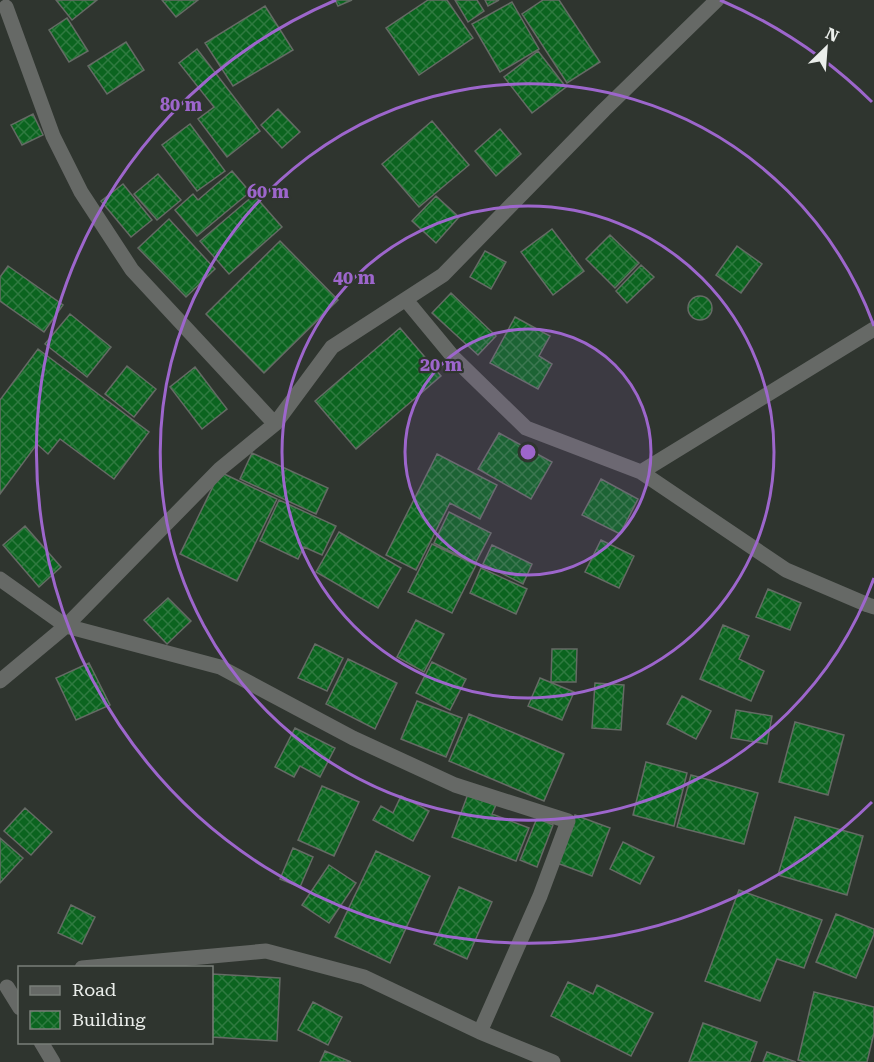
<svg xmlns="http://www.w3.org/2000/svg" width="874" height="1062" font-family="'Roboto Serif',serif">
<defs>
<pattern id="building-cross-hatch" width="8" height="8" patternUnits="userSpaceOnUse" patternTransform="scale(1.5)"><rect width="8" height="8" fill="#0b641f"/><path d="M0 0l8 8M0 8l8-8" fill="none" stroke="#2f7a40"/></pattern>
</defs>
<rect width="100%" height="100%" fill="#2f352f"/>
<path fill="url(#building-cross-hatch)" stroke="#656b65" stroke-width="1.5" d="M56,0H97L72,20Z
M162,0H198L176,17Z
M335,0H352L338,6Z
M428,0H447L473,38L419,75L386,28Z
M455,0H477L484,11L468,22Z
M485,0H499L488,6Z
M543,0H559L600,62L567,83L522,14Z
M512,2L539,49L500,72L472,24Z
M265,6L293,50L233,86L205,43Z
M67,18L88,51L69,62L49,30Z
M126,42L144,70L107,94L88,66Z
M197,49L260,131L227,157L198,119L214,107L179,63Z
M538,51L566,87L532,113L504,77Z
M278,109L300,132L282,148L261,125Z
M33,114L43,135L22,145L11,125Z
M432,121L469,165L419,207L382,164Z
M190,124L225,171L197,191L162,145Z
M500,129L521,154L496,176L475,151Z
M232,171L250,192L197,236L175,210L193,194L198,200Z
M158,174L181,200L157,220L134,194Z
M123,184L152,220L131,237L101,201Z
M254,195L282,227L229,274L200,241Z
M436,196L459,217L436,243L412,221Z
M169,219L215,269L186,297L138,248Z
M552,229L584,271L553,295L521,252Z
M610,235L639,263L615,288L586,259Z
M280,241L338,300L264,373L206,314Z
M737,246L762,264L741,293L716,275Z
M485,251L506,262L491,289L470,277Z
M641,265L654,277L627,303L616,291Z
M8,266L63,305L44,332L0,301V277Z
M451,293L496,336L478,355L432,313Z
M688 308a12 12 0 1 1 24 0a12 12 0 1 1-24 0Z
M70,314L111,347L87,377L45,344Z
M515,317L550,336L539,356L552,364L538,389L490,363Z
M400,328L441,376L356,449L315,401Z
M38,349L149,432L114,479L60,439L48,454L37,444L0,494V400Z
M127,366L156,389L134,417L105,394Z
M195,367L227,409L202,429L170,387Z
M499,433L552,462L531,499L478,469Z
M252,453L328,488L316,514L240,479Z
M437,454L497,485L480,519L450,503L416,570L386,555Z
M220,472L277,499L237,581L180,554Z
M601,479L638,499L620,534L582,515Z
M279,500L336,526L322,555L304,547L298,559L260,541Z
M449,512L491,533L475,564L434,543Z
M25,526L61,567L39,587L3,545Z
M339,532L401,568L378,608L316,572Z
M601,540L634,556L619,588L585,572Z
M432,544L476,565L452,613L408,592Z
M492,545L532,564L523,584L483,564Z
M481,568L527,589L516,614L470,593Z
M768,589L801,603L790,630L756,617Z
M168,598L191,621L167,644L144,620Z
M416,620L444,634L424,672L397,657Z
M723,625L749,636L739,659L764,671L751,701L700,679Z
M315,644L343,658L327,691L298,678Z
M552,649H577L576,682H551Z
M348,659L397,683L375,729L326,704Z
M432,662L466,679L450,710L416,693Z
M89,663L110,705L76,720L56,678Z
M540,678L574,692L562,720L528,706Z
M595,683L624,685L621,730L592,728Z
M682,696L711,711L696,739L667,724Z
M417,701L462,718L446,757L401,739Z
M736,710L772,716L767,744L731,738Z
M469,714L564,754L544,801L449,761Z
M795,722L844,735L828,795L779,782Z
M295,728L335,748L320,777L300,766L294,777L275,767Z
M646,762L687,773L674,826L633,815Z
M691,775L758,793L744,844L677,827Z
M322,786L359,802L334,856L298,840Z
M468,794L496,805L492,814L529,828L516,861L452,837Z
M401,796L429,811L413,841L373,820L381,806L393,813Z
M25,808L52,832L31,855L4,831Z
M575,815L610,828L592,876L557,863Z
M795,817L863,836L847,895L778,875Z
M537,818L553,825L537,867L520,860Z
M0,838L23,858L0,883Z
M623,842L654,857L640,884L610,869Z
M293,848L313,857L300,887L280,879Z
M376,851L430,876L390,963L335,937Z
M329,865L356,883L329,923L302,905Z
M459,887L492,902L467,959L434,944Z
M739,890L822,920L804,968L777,959L760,1001L705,981Z
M71,905L95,917L82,944L58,933Z
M836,914L874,929V934L856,978L816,962Z
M212,974L280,978L277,1041L212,1037Z
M568,982L593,994L597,985L653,1013L631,1056L551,1016Z
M814,992L874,1007V1033L867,1062H805L798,1060Z
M313,1002L342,1017L328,1045L298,1030Z
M703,1023L757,1042L750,1062H689Z
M325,1051L351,1062H320Z
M767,1052L796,1062H763Z"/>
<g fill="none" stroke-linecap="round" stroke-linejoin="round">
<path stroke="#666966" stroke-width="15" d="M6,7L53,136L81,192L132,270L275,424
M406,300L454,358L526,428L641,472L786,570L868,605L874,607
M641,472L874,329
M0,579L66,626L220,667L353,738L455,785L568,821L540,896L480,1032
M0,681L66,626L220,469L275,424L332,347L443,275L604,110L717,0
M82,968L266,951L364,977L480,1032L553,1062
M7,987L20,1008
M41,1042L53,1062"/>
</g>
<circle cx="528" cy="452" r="123" fill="#9d66cc" fill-opacity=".12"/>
<g fill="none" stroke="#9d66cc" stroke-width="3">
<circle cx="528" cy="452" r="123"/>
<circle cx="528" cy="452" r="246"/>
<path d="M874 578A368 368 0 1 1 874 326"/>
<path d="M872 802A491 491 0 1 1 336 0M720 0A491 491 0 0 1 872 102"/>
</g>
<circle cx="528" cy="452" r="9" fill="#9d66cc" stroke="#2f352f" stroke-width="3"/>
<g font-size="18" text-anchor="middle" font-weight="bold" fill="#9d66cc" stroke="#2f352f" stroke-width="4.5" stroke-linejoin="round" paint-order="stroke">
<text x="181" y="111">80 m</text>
<text x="268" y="198">60 m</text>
<text x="354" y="284">40 m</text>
<text x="441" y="371">20 m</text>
</g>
<rect x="18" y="966" width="195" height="78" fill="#2f352f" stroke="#7a7f7a" stroke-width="1.5"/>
<rect x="30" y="986" width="30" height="9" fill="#666966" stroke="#7a7f7a" stroke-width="1.5"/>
<text x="72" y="996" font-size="18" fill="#ebeeeb">Road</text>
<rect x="30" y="1011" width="30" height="18" fill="url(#building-cross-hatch)" stroke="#7a7f7a" stroke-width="1.5"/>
<text x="72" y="1026" font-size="18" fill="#ebeeeb">Building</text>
<g transform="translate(826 48) rotate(25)" stroke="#2f352f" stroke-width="4.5" paint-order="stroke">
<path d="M0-4.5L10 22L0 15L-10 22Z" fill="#ebeeeb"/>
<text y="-9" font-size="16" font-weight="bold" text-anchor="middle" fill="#ebeeeb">N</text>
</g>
</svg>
